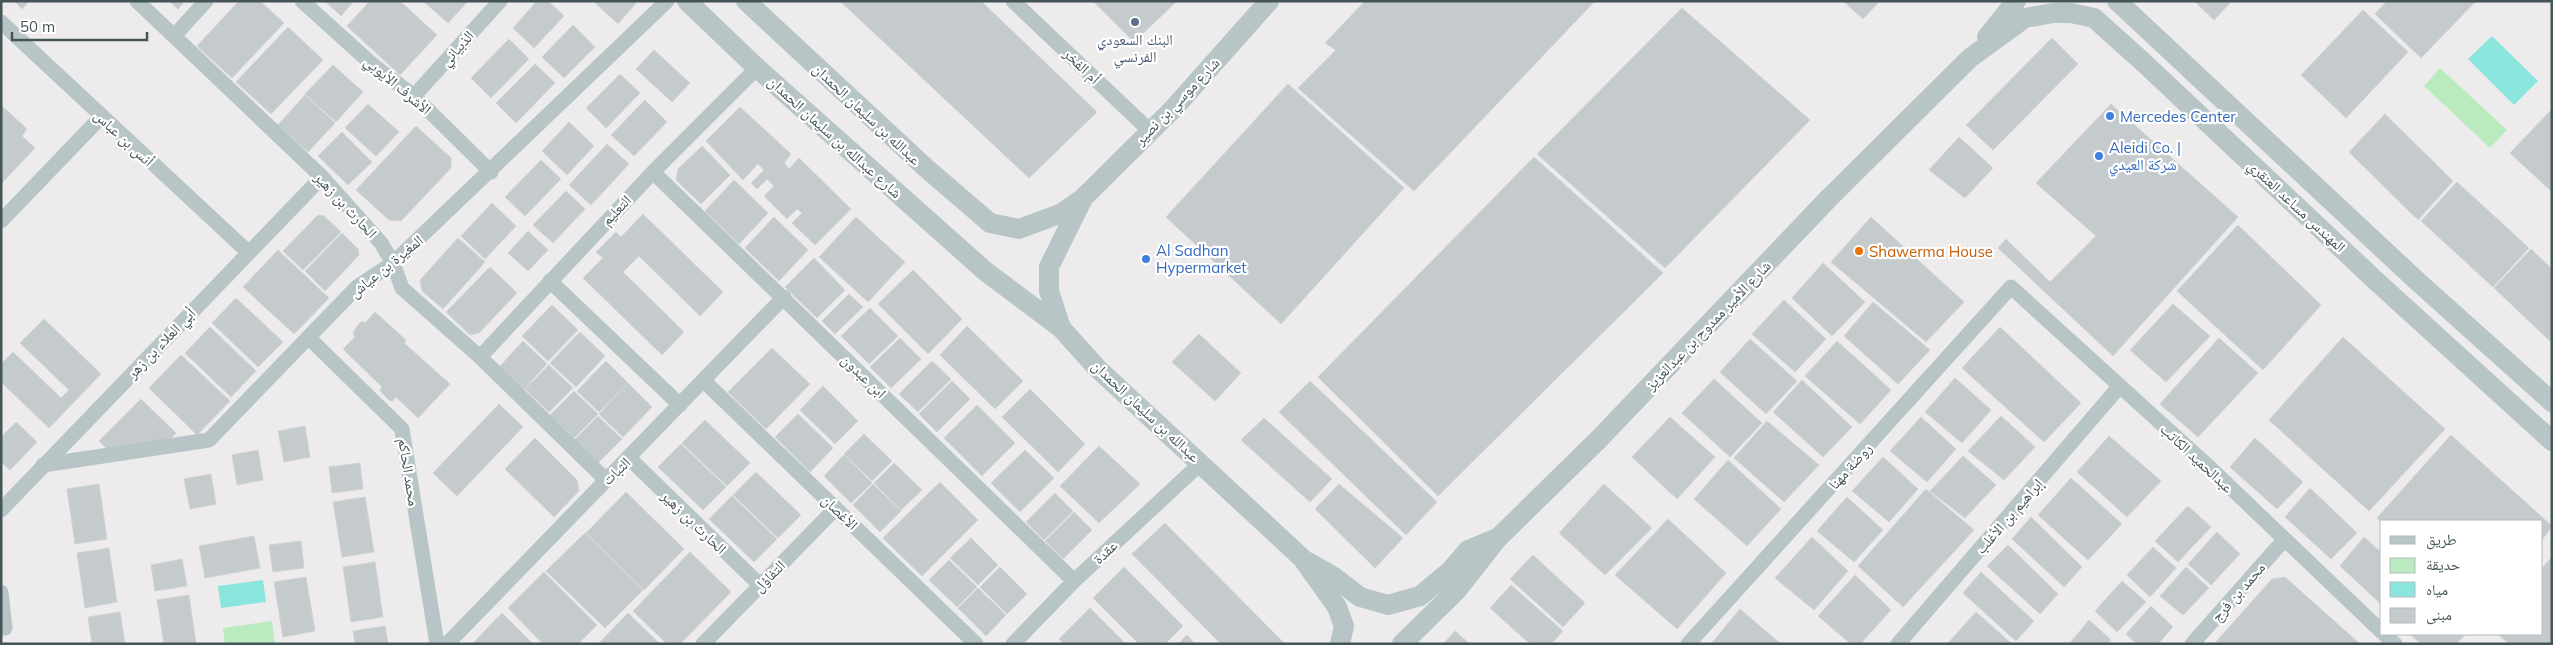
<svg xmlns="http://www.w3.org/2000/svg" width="2553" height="645" font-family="Mulish,'Noto Naskh Arabic',sans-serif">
<rect width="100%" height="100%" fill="#eeebec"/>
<path fill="#baebbe" d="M2440,68L2507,130L2490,148L2424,86Z
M272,621L275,644H225L223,628Z"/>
<path fill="#8ae5dc" d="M2492,36L2538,81L2514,105L2468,59Z
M263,580L266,602L221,608L218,586Z"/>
<path fill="#c5cacd" stroke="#cfd4d7" d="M14,1H29L22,9Z
M169,1H185L178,9Z
M239,1H260L284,23L232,78L197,46Z
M325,1H354L341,16Z
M370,1H400L437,35L400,75L347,26Z
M423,1H468L448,23Z
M537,1H548L564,16L534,48L513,28Z
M593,1H634L636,3L618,24Z
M840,1H981L1097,112L1029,178Z
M1093,1H1177L1134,42Z
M1365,1H1595L1414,191L1298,88L1336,50L1325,43Z
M1843,1H1880L1863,19Z
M2194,1H2232L2214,20Z
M2387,1H2476L2421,58L2375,14Z
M1682,8L1810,120L1665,268L1537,154Z
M2363,10L2408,52L2346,118L2301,75Z
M573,25L595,47L564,78L542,57Z
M288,27L323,60L271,114L236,82Z
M2052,38L2078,64L1993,150L1966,125Z
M509,39L529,59L491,98L471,78Z
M654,50L690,83L672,102L636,69Z
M535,64L555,83L516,123L496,103Z
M333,65L363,92L336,122L305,94Z
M620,74L640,93L606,128L586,108Z
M1288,84L1404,188L1281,324L1166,217Z
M305,95L335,123L308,152L278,125Z
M645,100L667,122L634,156L611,135Z
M368,104L399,132L376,156L345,128Z
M2111,104L2238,217L2113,356L1998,248L2006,239L2050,282L2096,236L2036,183Z
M1,105L27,129L22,136L35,148L1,184Z
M740,107L791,154L784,163L789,169L799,158L851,209L815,245L792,223L802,213L797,209L787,219L764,196L774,186L767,179L757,189L751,183L764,170L758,164L743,180L706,141Z
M2552,109V192L2510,153Z
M2385,114L2453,181L2418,220L2349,152Z
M569,122L594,146L567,175L542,151Z
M416,126L451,158V168L401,221L389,220L356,190Z
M342,132L372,162L348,185L318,156Z
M1959,137L1993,168L1965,198L1929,170Z
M607,144L629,164L591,205L569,185Z
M702,146L730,175L701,204L676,180L678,169Z
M1534,157L1663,273L1438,496L1318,377Z
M541,160L561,179L525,216L505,197Z
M734,180L768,213L739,244L705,211Z
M2457,182L2529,248L2493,287L2421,221Z
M566,191L585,209L553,243L533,225Z
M492,203L516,226L485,259L461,236Z
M643,214L723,292L700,316L639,256L623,272L684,332L662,355L583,278L603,258L596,252L616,232L621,237Z
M318,215L324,216L341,232L303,270L283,251Z
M774,217L808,250L779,281L745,248Z
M856,217L905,262L868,302L819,257Z
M1871,217L1964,302L1926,342L1831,262Z
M2238,225L2321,305L2263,370L2177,291Z
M528,231L548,250L528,271L508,253Z
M342,233L358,249L359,255L325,291L305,271Z
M458,238L485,262L443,309L422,291L420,280Z
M2531,249L2552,269V343L2494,288Z
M278,250L329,298L294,334L243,287Z
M814,258L845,290L817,318L785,287Z
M1823,263L1865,302L1832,336L1792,298Z
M490,267L517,293L479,333L470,335L446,312Z
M913,270L962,319L928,354L878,304Z
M849,294L863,307L835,334L822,321Z
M236,298L283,342L258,367L212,323Z
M1784,300L1826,339L1795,372L1752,334Z
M1873,302L1930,350L1898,384L1844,336Z
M2173,304L2210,336L2166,382L2130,350Z
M552,305L578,330L548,361L522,336Z
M870,308L898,336L869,364L841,336Z
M375,312L406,340L404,343L450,384L418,418L396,397L393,401L389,400L380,391L382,387L343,349L355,337L353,333L358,325L362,321L365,323Z
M44,319L101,374L49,428L1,382V364L13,352L61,398L69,390L20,343Z
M967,326L1023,381L995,409L940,355Z
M210,327L256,371L231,397L185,353Z
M2000,327L2081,403L2044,442L1962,368Z
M580,332L605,356L576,387L550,363Z
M1199,334L1241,373L1215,401L1172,362Z
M2343,337L2445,429L2369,511L2269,420Z
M900,338L921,359L891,388L870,367Z
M2219,338L2258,373L2198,437L2160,404Z
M1750,339L1797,381L1766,414L1720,372Z
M523,341L547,364L524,389L500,366Z
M1837,341L1891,390L1860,424L1805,376Z
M772,348L810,384L766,429L728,392Z
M181,355L230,401L197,435L149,388Z
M606,361L628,383L599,412L577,391Z
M932,361L951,379L918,412L899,394Z
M549,365L573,388L549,412L525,389Z
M1955,378L1991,410L1962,443L1925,412Z
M1714,379L1762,423L1730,457L1682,413Z
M1802,380L1852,427L1823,457L1773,412Z
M952,381L970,399L937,432L919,414Z
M1310,381L1437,502L1406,535L1279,412Z
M628,383L652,407L623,437L599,414Z
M823,386L858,421L835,444L800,410Z
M1030,389L1085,444L1058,472L1002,417Z
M574,391L598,414L574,438L550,415Z
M141,399L176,433L167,443L107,449L99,441Z
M499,404L523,427L457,496L433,473Z
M977,405L1015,443L982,476L944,438Z
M798,414L833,448L810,472L775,437Z
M598,416L622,439L598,463L574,440Z
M2001,416L2035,447L2004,480L1968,451Z
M1670,417L1715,457L1677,499L1632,457Z
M1921,417L1956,449L1927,482L1890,451Z
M1264,418L1332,479L1310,502L1241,440Z
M705,420L750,463L727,486L682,443Z
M1767,421L1819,465L1784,502L1734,458Z
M16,422L37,442L10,470L1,462V437Z
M305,426L310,457L284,462L278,431Z
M864,434L892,461L872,481L844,454Z
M2451,435L2552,526L2542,540V521L2382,523L2377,518Z
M2109,436L2161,481L2127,517L2077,472Z
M535,438L577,480L579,491L554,517L505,469Z
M2255,438L2303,482L2277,509L2230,467Z
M681,444L726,487L703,510L658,467Z
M1099,446L1140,484L1099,523L1060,486Z
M258,450L263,480L237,485L232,455Z
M1025,450L1054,478L1020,512L991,483Z
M844,455L872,483L851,503L824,476Z
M1963,456L1996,485L1965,518L1930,491Z
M1883,457L1918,489L1889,522L1852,491Z
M1728,460L1781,509L1747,546L1694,499Z
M360,463L363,489L332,493L329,467Z
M894,463L922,490L901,510L874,483Z
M756,472L801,515L778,538L733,495Z
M211,474L216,504L190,509L184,479Z
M2071,478L2122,524L2088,560L2038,515Z
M940,482L978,520L922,576L883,538Z
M99,484L107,539L75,544L67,489Z
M873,484L901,511L880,532L853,505Z
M1339,484L1403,538L1375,568L1315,509Z
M1604,484L1652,528L1605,575L1559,533Z
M2310,488L2357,533L2331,559L2285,517Z
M1926,489L1974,530L1903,607L1858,566Z
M626,492L684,549L644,590L586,533Z
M1055,493L1073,511L1044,540L1026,522Z
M732,496L777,539L754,562L709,519Z
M365,497L374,552L342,557L333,502Z
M1847,497L1883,530L1854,562L1817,531Z
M2188,506L2211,527L2178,562L2155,541Z
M1074,512L1092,530L1063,559L1045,541Z
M2031,517L2082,567L2064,587L2012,539Z
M1668,519L1726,573L1677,629L1615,575Z
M1165,523L1285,644H1221L1132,554Z
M2217,532L2240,554L2211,585L2188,564Z
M585,533L643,590L605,628L546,571Z
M254,536L260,568L205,578L199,546Z
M1812,537L1848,571L1814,610L1775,578Z
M2364,537L2382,553V605L2340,566Z
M971,538L998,565L978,585L950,558Z
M301,541L304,568L273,572L269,545Z
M2008,545L2058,594L2040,614L1987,566Z
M2153,547L2176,568L2150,597L2127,575Z
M109,548L117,602L85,608L77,553Z
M690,552L731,592L680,644H667L633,611Z
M1533,555L1585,603L1563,627L1510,579Z
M2552,557V644H2509L2498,634H2542V568Z
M182,559L187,586L155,591L151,565Z
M949,560L977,587L957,607L929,580Z
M375,562L383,617L351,622L343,567Z
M1000,567L1027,594L1007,614L980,587Z
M1124,567L1183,626L1165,644H1139L1093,598Z
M2186,567L2209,588L2183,615L2160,596Z
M544,572L597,625L578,644H543L508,608Z
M1981,572L2034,621L2016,641L1963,593Z
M1855,575L1891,610L1860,644H1851L1818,616Z
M306,577L315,631L283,637L274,582Z
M2285,577L2360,644H2214L2272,579Z
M2122,581L2146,602L2117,632L2095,611Z
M1511,585L1563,631L1551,644H1530L1490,608Z
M978,588L1006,615L986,636L958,608Z
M189,595L196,644H164L157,600Z
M2151,606L2173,627L2158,644H2137L2126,634Z
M1090,608L1126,644H1064L1059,639Z
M1740,609L1781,644H1711Z
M120,612L125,644H92L88,617Z
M1976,612L2012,644H1947Z
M502,613L533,644H472Z
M628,613L660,644H598Z
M2089,620L2111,640L2107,644H2069Z
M385,626L388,644H355L353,631Z
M1455,631L1470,644H1443Z
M2410,634H2466L2456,644H2421Z
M1187,635L1195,644H1178Z"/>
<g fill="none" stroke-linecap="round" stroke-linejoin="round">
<path stroke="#b7c5c7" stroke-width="15" d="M137,1L322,177L381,243L393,263L402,288L480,357L606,480
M302,1L374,66L414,96L491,172
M1013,1L1150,131
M1,22L248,252
M175,35L206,1
M414,96L500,1
M653,172L1074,581
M1,221L101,117
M550,281L680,405
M309,338L402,429L437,644
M480,357L653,172L757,68
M704,381L976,644
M629,458L760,585
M43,465L209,440L357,287L393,263L667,1
M1,510L322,177
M1,592L5,628H1
M2384,634L2395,644
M447,644L784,297
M703,644L836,508
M1013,644L1074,581L1201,463
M1688,644L2011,287L2207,465L2382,632
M1898,644L2119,387
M2192,644L2284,540"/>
<path stroke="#b7c5c7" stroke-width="20" d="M687,1L757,68L985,271L1061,328L1097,368L1302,558L1337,607L1344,626L1340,644
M746,1L926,168L990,223L1019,229L1062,213L1082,199L1174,108L1269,1
M2117,1L2416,280L2552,402
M1987,37L2016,1
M1061,328L1049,291V267L1082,200
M1308,562L1334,577L1360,597L1388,605L1420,596L1450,571L1468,550L1495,539
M1402,644L1457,590L1497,539L1599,439L1829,198L1970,58L2025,18L2053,13H2071L2094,18L2143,62L2375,280L2552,441"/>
</g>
<circle fill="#5c6f8a" stroke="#fff" stroke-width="2" cx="1135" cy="22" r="5"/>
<g fill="#3f7fe0" stroke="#fff" stroke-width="2">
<circle cx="2110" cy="116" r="5"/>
<circle cx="2099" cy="156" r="5"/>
<circle cx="1146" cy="259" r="5"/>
</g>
<circle fill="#e8710a" stroke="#fff" stroke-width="2" cx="1859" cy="251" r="5"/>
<g text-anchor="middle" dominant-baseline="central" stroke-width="4.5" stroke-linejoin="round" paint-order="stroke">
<g font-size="15" fill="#4e5e75" stroke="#fff">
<text x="1135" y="39">البنك السعودي<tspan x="1135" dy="17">الفرنسي</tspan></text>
</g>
<g font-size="15" fill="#455457" stroke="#fff">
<text transform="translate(457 48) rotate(-48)">الذبياني</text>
<text transform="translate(1082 66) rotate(44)">أم الفخر</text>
<text transform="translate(398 85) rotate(40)">الأشرف الأيوبي</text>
<text transform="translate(1177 101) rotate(-46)">شارع موسي بن نصير</text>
<text transform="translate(867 114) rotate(43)">عبدالله بن سليمان الحمدان</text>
<text transform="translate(835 137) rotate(42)">شارع عبدالله بن سليمان الحمدان</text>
<text transform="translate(124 138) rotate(43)">أنس بن عباس</text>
<text transform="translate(346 205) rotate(47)">الحارث بن زهير</text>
<text transform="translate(2297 206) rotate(43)">المهندس مساعد العنقري</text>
<text transform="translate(616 210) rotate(-46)">التعليم</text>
<text transform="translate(386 266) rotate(-39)">المغيرة بن عياش</text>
<text transform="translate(1708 325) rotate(-46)">شارع الأمير ممدوح بن عبدالعزيز</text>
<text transform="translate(161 343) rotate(-46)">أبي العلاء بن زهر</text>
<text transform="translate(864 376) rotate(44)">ابن عبدون</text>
<text transform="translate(1146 411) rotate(43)">عبدالله بن سليمان الحمدان</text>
<text transform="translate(2197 458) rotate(43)">عبدالحميد الكاتب</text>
<text transform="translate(1850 466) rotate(-48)">روضة مهنا</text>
<text transform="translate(616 471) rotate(-44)">الثبات</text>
<text transform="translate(409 472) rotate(81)">محمد الحاكم</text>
<text transform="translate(840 512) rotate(44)">الأغصان</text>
<text transform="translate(2009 516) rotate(-49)">إبراهيم بن الأغلب</text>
<text transform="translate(694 522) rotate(44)">الحارث بن زهير</text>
<text transform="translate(1105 552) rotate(-43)">عقدة</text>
<text transform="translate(769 576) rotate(-45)">التفاؤل</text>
<text transform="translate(2238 592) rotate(-49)">محمد بن فرج</text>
</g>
<g font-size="15" fill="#366cbe" stroke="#fff" text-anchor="start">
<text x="2120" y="116">Mercedes Center</text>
<text x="2109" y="147">Aleidi Co. |<tspan x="2109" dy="17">شركة العيدي</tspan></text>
<text x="1156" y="250">Al Sadhan<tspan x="1156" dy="17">Hypermarket</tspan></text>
</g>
<g font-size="15" fill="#c56008" stroke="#fff" text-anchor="start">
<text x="1869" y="251">Shawerma House</text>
</g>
</g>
<rect width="2553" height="645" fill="none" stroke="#455457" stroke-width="5"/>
<rect x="2380" y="520" width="162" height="115" fill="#ffffff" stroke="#b5bbbc"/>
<rect x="2390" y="536" width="25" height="8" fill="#b7c5c7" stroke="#b5bbbc"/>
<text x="2426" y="545" font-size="15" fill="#455457">طريق</text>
<rect x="2390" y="558" width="25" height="15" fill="#baebbe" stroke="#b5bbbc"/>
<text x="2426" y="570" font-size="15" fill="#455457">حديقة</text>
<rect x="2390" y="582" width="25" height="15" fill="#8ae5dc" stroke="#b5bbbc"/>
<text x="2426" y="595" font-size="15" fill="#455457">مياه</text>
<rect x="2390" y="608" width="25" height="15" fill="#c5cacd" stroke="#b5bbbc"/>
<text x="2426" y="620" font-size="15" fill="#455457">مبنى</text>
<path d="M12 32v8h135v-8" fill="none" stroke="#455457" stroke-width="2.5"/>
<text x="20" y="32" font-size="15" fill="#455457" stroke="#ffffff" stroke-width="4" paint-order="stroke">50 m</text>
</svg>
